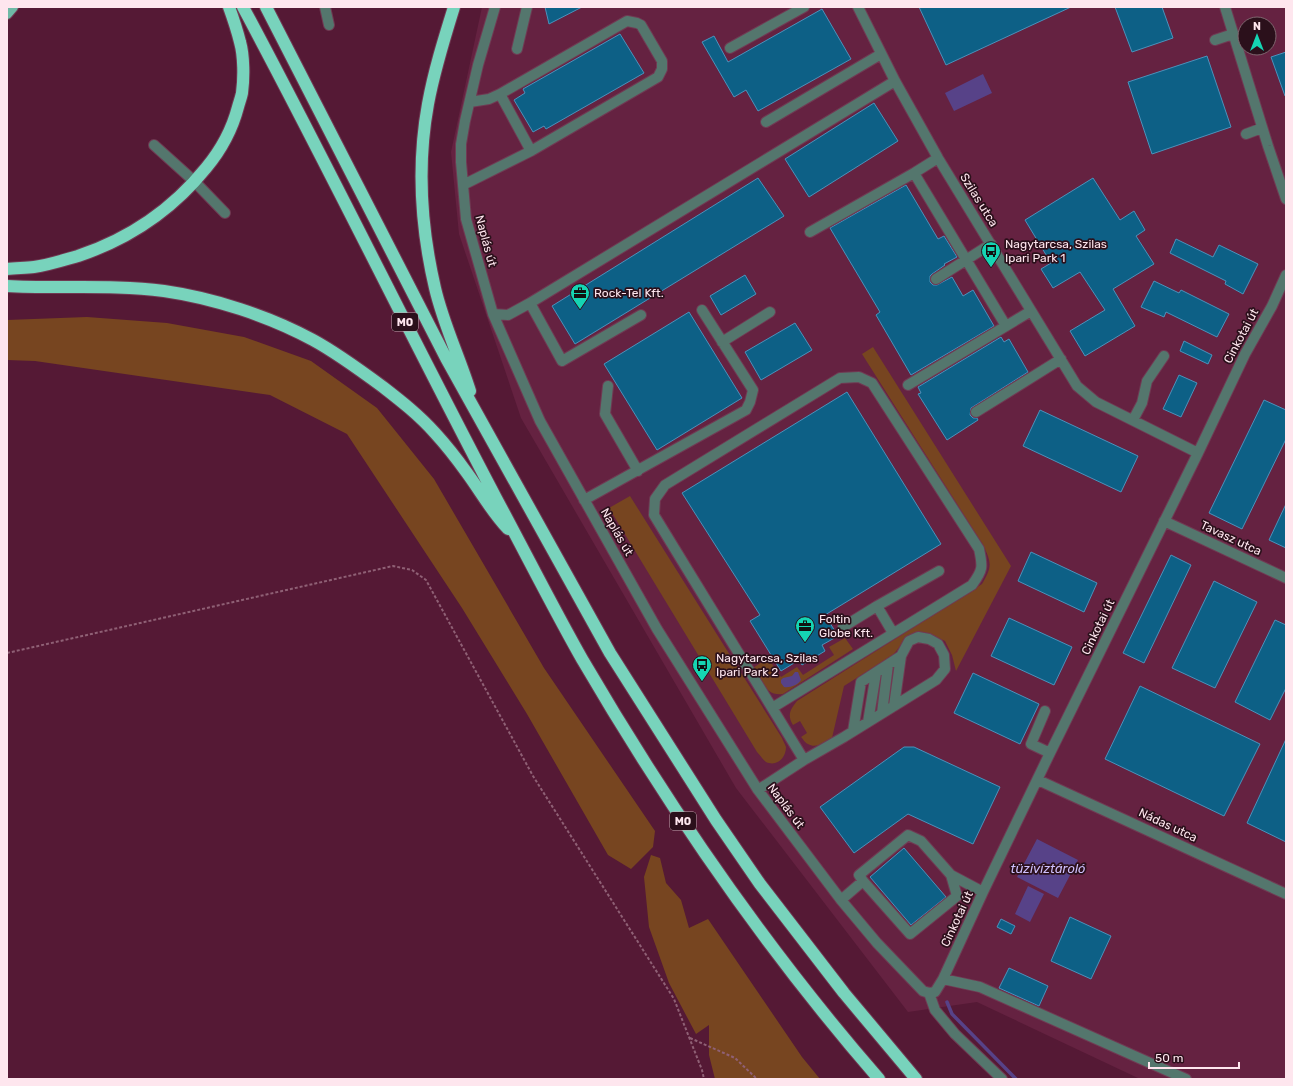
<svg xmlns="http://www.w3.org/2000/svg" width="1293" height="1086" font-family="Rubik,sans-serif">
<rect width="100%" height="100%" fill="#551935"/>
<path fill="#652241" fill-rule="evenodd" d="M482,7H1286V1079H1140L977,1002L908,1012L736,788L521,418L459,234L451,152ZM1245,24H1269V48H1245Z"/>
<path fill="#774520" d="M87,317L167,323L244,337L311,361L377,408L434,479L544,668L655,831L653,847L631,869L608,855L527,714L462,608L347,434L270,395L35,361L7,360V320Z
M873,347L1011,566L956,671L952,655L945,641L932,635L916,633L905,640L893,655L844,686L832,738C826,742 816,749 808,744C805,743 803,739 801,737L807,733L800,721L793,725C787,715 790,710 797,701L982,584C992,567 992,563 983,545L862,354Z
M630,496L782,738C783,741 785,744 786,747C786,758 777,767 766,762C763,760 760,755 757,752L609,508Z
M845,638L853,649L783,694C765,696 762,681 753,668L768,658L781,677L797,667L803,675L834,655L829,647Z
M651,855L660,858L666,883L681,900L689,928L708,919L802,1057L820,1079H715L709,1055V1025L696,1034L669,983L649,927L644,877Z"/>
<path fill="#574288" d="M983,74L992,93L954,111L945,93Z
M795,672H798L801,680C798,685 790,688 784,687L781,683V680L783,678L792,676Z
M1037,839L1078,860L1058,898L1017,877Z
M1028,886L1044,894L1030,922L1015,914Z"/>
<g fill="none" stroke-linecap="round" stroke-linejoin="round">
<path stroke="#574288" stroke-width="3.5" d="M947,1002L952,1014L1016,1079"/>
</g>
<path fill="#0d6086" stroke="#4b92bb" d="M545,7H582L549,24Z
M919,7H1071L946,65Z
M1115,7H1162L1173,38L1132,52Z
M822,9L851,59L758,111L746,90L734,97L702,42L714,36L728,62Z
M620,34L644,73L546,129L544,126L533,132L514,100L525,93L523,89Z
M1286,52V96H1285L1271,57Z
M1207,56L1231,127L1152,154L1128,82Z
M874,103L898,141L809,197L785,159Z
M758,178L784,216L575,344L552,306Z
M1093,178L1120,220L1134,211L1145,230L1136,236L1154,264L1113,289L1135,326L1085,356L1070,331L1105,310L1080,272L1053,288L1041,269L1051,263L1025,220Z
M906,185L938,239L944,236L957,257L944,264L945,265L932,274L930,276V282L933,285H937L952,277L963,296L973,290L994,326L911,375L876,315L880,312L830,228Z
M1176,239L1213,257L1219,245L1258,264L1243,294L1225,284L1226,281L1170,253Z
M745,275L756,294L721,315L710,296Z
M1154,281L1179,293L1181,290L1229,314L1217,337L1166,312L1164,317L1141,307Z
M689,312L742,398L657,450L604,364Z
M795,323L812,350L761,380L745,352Z
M1001,337L1004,342L1009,339L1028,372L971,408L970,415L973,418H977L978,420L947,440L918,394L921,393L918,387Z
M1184,341L1212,355L1208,364L1180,351Z
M1179,375L1197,383L1181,417L1163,409Z
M847,392L941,544L825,615L838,636L822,645L825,651L802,665L799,660L781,671L750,621L760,615L682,493Z
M1264,400L1286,410V439L1242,529L1209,513Z
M1040,410L1138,456L1121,492L1023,446Z
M1286,504V548L1269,540Z
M1031,552L1097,583L1084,612L1018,581Z
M1171,555L1191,565L1144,663L1123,653Z
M1214,581L1257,602L1215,688L1172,668Z
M1009,618L1072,647L1054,685L991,656Z
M1275,620L1286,625V688L1270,720L1235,702Z
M973,673L1039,704L1020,744L954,713Z
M1140,686L1260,744L1224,816L1105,759Z
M1286,739V842L1247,823Z
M904,747H914L1000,787L973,844L908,814L854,853L820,807Z
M904,848L946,897L911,925L870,877Z
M1070,917L1111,936L1091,979L1051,961Z
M1001,919L1015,926L1011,934L997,927Z
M1009,968L1048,986L1039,1006L999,988Z"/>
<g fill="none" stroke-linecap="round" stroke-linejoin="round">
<g stroke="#703a53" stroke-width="12">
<path id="minor" d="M325,7L329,25
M495,7L478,65L465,121L461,144V162L466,219L493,314L540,421L657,629L758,790L841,900L877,943L923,991L929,993L935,992L943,979L983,892L1050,753L1198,453L1245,354L1272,306L1286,275
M858,7L895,81L938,158L1077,386L1096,402L1198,453
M1225,7L1268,146L1286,199
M1215,40L1233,34
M730,48L804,7
M517,49L527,7
M500,94L531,151
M766,122L881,54
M1246,134L1262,128
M154,145L195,182L225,213
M914,173L1006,326
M463,185L531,151L658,77L662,69V61L641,25L637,23L627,21L500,94L489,99L470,102
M810,232L914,173L938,158
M936,279L991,244
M530,303L562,361L641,315
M493,314L508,315L530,303L895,81
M722,342L770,312
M908,385L1031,311
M608,386L605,414L638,471
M976,412L1061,359
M1133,420L1142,403L1147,381L1164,356
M584,500L746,410L750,402L753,390L702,310
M1164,521L1286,578
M877,606L939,571
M843,627L877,606L893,633
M894,706L901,656
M772,708L972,585C983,570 983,567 979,549L872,383L859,377L840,378L665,485L655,499L654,515L804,760
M1045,711L1031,744L1050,753
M882,713L888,665
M868,722L876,673
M1038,780L1286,894
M758,790L804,760L844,737L936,680L945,669L944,655L938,644L929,639L918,637L909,641L901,656L861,682L853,731
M863,881L859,875L908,835L921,841L951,875L983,892
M841,900L863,881L910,934L957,896L951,875
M943,979L980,987L1186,1079
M929,993L935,1010L955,1034L1002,1079"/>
</g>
<g stroke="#703a53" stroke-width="12">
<path id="major" d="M7,14L13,7"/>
</g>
<g stroke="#703a53" stroke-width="14">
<path id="highway" d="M243,7C330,169 410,335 496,498C525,552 552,606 582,659C669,808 765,948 879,1079
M266,7L446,358L610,653L716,820L760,884L844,993L916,1079
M454,7C444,39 434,71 428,104C417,164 421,228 435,288C443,323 459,356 470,391
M7,269C16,268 25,268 34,267C49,265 64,260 78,256C129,239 172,210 206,168C221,150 232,130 238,107C239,103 241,98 242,93C244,78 244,56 240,42C237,30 233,18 229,7
M7,286C59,289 112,284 164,291C213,298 269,316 313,340C337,353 360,370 383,387C401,401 419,415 435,433C446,445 457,459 467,473C481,492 491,511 508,529"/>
</g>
<path stroke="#8f6075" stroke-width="2" stroke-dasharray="3 2" stroke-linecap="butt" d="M7,653L393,566L412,570L426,580L533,776L674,999L702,1070L704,1079
M690,1038L735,1058L757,1079"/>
<use href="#minor" stroke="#54766d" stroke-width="10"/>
<use href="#major" stroke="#6fb9a6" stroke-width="10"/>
<use href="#highway" stroke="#78d3bc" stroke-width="12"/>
</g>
<defs>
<g id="bus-pin" transform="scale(1)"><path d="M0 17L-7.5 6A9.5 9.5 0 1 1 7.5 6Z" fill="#15d5b3" stroke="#2b101b"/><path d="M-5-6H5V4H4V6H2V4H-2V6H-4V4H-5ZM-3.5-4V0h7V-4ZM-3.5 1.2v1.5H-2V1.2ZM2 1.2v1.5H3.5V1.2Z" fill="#111"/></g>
<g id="office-pin" transform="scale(1)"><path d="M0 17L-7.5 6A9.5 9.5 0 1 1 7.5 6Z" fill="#15d5b3" stroke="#2b101b"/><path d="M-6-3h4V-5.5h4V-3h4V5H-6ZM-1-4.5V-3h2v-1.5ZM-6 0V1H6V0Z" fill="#111"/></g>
</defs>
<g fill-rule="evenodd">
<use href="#bus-pin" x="991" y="251"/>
<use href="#office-pin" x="580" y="293"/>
<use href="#office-pin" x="805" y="626"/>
<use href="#bus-pin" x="702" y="665"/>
</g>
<g text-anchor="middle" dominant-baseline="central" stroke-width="3.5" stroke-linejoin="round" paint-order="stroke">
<g fill="#2b101b" stroke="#bfa6af" stroke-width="1">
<rect x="392" y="313" width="26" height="18" rx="3"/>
<rect x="670" y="812" width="26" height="18" rx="3"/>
</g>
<g font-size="11" font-weight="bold" fill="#fee6ee">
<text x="405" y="322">M0</text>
<text x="683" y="821">M0</text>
</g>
<g font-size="12" fill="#fee6ee" stroke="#2b101b">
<text transform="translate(979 200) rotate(58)">Szilas utca</text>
<text transform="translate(486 241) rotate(75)">Naplás út</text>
<text transform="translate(1241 336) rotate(-62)">Cinkotai út</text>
<text transform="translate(617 532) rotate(60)">Naplás út</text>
<text transform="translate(1231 538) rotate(25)">Tavasz utca</text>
<text transform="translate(1098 627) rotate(-64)">Cinkotai út</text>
<text transform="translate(786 806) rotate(53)">Naplás út</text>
<text transform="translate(1168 825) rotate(25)">Nádas utca</text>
<text transform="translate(957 919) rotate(-65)">Cinkotai út</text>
</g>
<g font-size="12" fill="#fee6ee" stroke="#2b101b" text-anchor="start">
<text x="1005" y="244">Nagytarcsa, Szilas<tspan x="1005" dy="14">Ipari Park 1</tspan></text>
<text x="594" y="293">Rock-Tel Kft.</text>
<text x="819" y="619">Foltin<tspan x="819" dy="14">Globe Kft.</tspan></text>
<text x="716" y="658">Nagytarcsa, Szilas<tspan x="716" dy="14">Ipari Park 2</tspan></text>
</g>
<g font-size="13" font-style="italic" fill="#cfc0fd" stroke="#2b101b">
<text x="1048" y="868">tüzivíztároló</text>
</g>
</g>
<rect width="1293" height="1086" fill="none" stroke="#fee6ee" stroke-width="16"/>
<g transform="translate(1257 36)"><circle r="19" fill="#2b101b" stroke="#7f666f"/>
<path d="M0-3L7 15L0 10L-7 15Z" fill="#15d5b3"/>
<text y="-6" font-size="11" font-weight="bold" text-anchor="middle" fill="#fee6ee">N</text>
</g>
<path d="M1149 1062v6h90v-6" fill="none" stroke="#fee6ee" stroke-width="2"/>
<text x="1155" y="1062" font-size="12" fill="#fee6ee" stroke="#2b101b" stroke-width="3" paint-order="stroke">50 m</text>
</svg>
